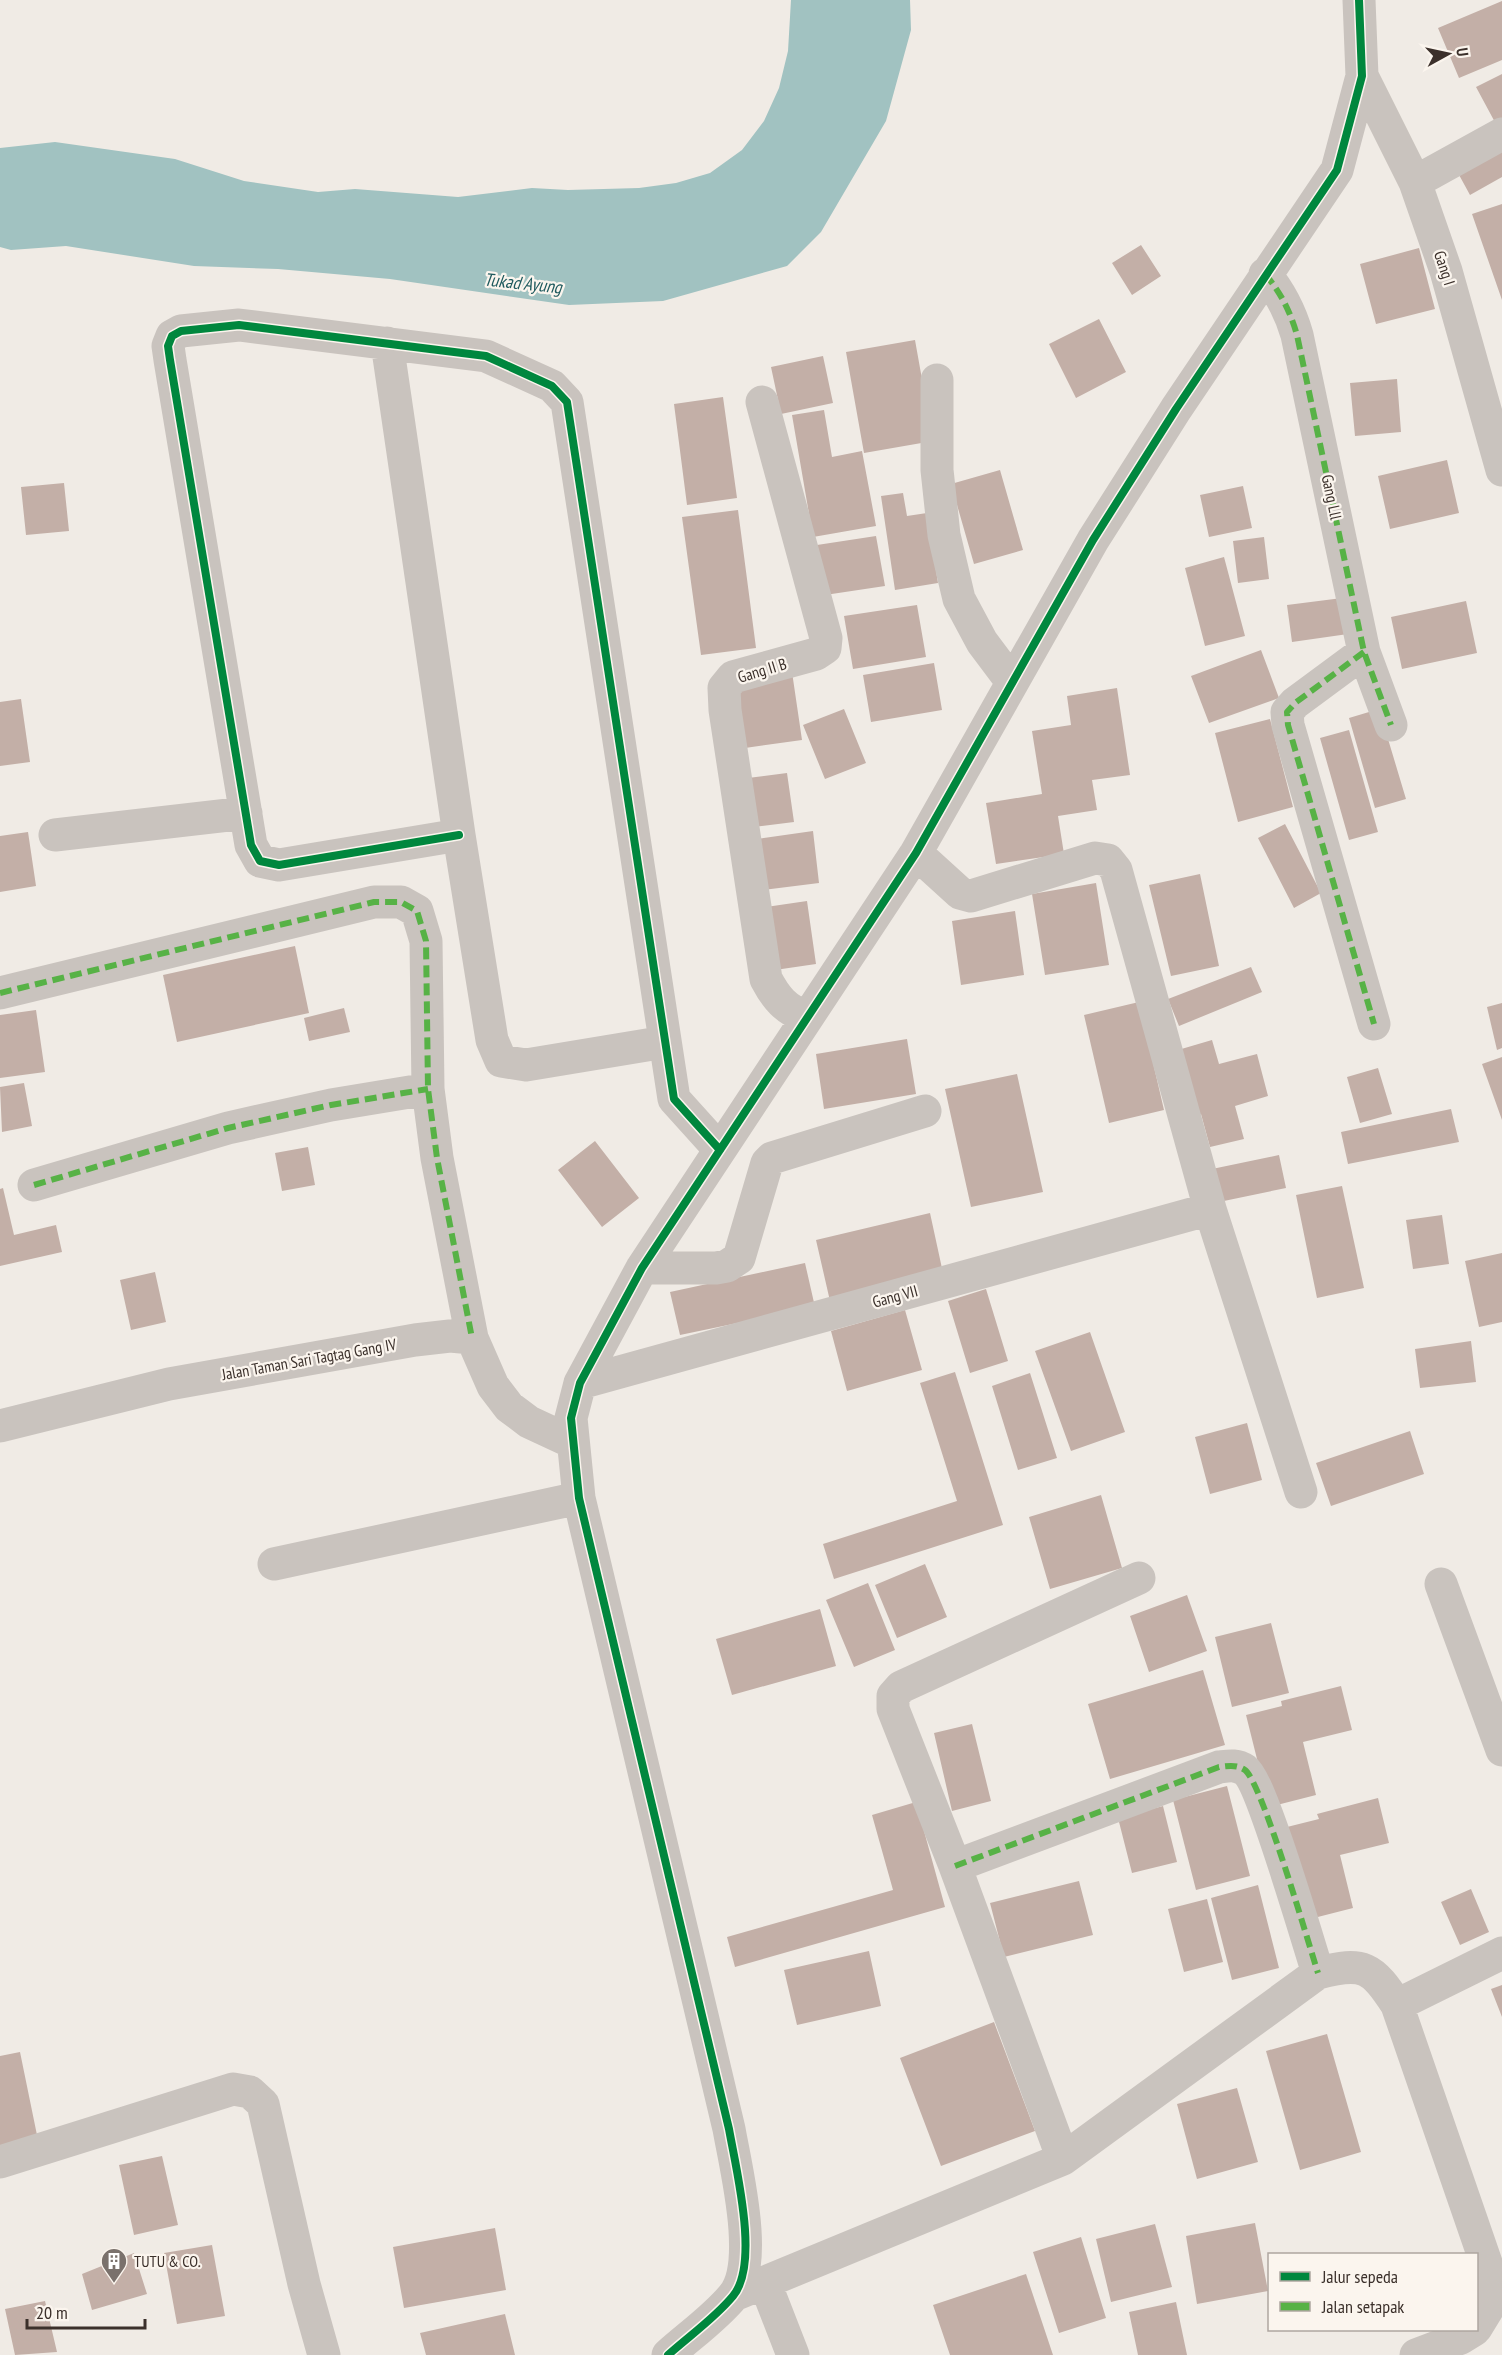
<svg xmlns="http://www.w3.org/2000/svg" width="1502" height="2355" font-family="'PT Sans Narrow',sans-serif">
<rect width="100%" height="100%" fill="#f0ebe5"/>
<path fill="#a1c2c1" d="M791,0H910L911,30L886,121L821,232L787,266L663,301L569,305L390,279L278,269L194,266L66,246L11,250L0,247V148L55,142L175,159L244,181L318,192L355,189L458,197L532,188L568,190L639,188L676,183L710,173L742,150L764,121L779,88L788,51Z"/>
<path fill="#c3afa7" d="M1502,1V60L1459,78L1438,28Z
M1502,74V123L1497,126L1476,87Z
M1502,148V177L1470,195L1458,173Z
M1502,204V300L1472,214Z
M1141,245L1161,276L1132,295L1112,263Z
M1419,248L1435,309L1376,324L1360,264Z
M1099,319L1126,372L1076,398L1049,344Z
M915,340L933,441L864,453L846,352Z
M823,356L833,403L781,414L771,367Z
M1397,379L1401,432L1355,436L1350,383Z
M723,397L737,498L687,505L674,404Z
M824,410L832,457L862,451L876,526L813,537L792,415Z
M1447,460L1459,513L1390,529L1378,476Z
M1000,470L1023,550L974,564L951,484Z
M64,483L69,531L26,535L21,487Z
M1243,486L1252,528L1209,537L1200,495Z
M903,493L907,516L927,513L938,583L895,590L881,496Z
M738,510L756,648L701,655L682,517Z
M876,536L885,586L825,595L817,545Z
M1264,537L1269,579L1238,583L1233,541Z
M1224,557L1245,636L1205,646L1185,568Z
M1350,597L1355,633L1292,642L1287,605Z
M1466,601L1477,653L1402,669L1391,617Z
M917,605L926,657L853,669L844,616Z
M1261,650L1279,698L1209,723L1191,676Z
M934,663L942,710L871,722L863,675Z
M792,672L802,740L745,748L736,679Z
M1117,688L1130,775L1092,780L1097,810L1058,816L1064,854L996,864L986,803L1042,794L1032,731L1071,725L1067,696Z
M21,699L30,762L0,766V702Z
M844,709L866,763L825,779L803,725Z
M1379,709L1406,799L1375,808L1349,718Z
M1270,719L1293,807L1238,822L1215,733Z
M1349,730L1378,832L1349,840L1320,738Z
M787,773L794,822L753,827L748,778Z
M1285,824L1321,893L1294,908L1258,838Z
M813,831L819,883L763,890L757,839Z
M28,832L36,886L0,892V836Z
M1200,874L1219,966L1171,976L1149,885Z
M1096,883L1109,965L1045,975L1032,894Z
M807,901L816,964L775,970L766,907Z
M1015,911L1024,975L961,985L952,921Z
M295,946L309,1013L177,1042L163,975Z
M1251,967L1262,992L1179,1026L1168,999Z
M1139,1002L1164,1110L1109,1123L1084,1015Z
M1502,1003V1048L1497,1050L1487,1007Z
M344,1008L350,1032L309,1041L304,1018Z
M36,1010L45,1072L0,1078V1015Z
M907,1039L916,1094L824,1109L816,1054Z
M1212,1040L1219,1064L1257,1054L1268,1096L1235,1106L1244,1139L1210,1147L1201,1114L1196,1116L1178,1050Z
M1502,1057V1120L1482,1064Z
M1378,1068L1392,1114L1360,1123L1347,1077Z
M1017,1074L1043,1192L971,1207L945,1089Z
M24,1083L32,1126L2,1132L0,1087Z
M1451,1109L1459,1142L1348,1164L1341,1132Z
M595,1141L639,1198L602,1227L558,1170Z
M308,1147L315,1185L282,1191L275,1153Z
M1279,1155L1286,1188L1219,1202L1212,1169Z
M1342,1186L1364,1288L1317,1298L1296,1195Z
M3,1188L14,1235L56,1225L62,1252L0,1266V1189Z
M930,1213L943,1273L830,1301L816,1240Z
M1442,1215L1449,1264L1413,1269L1406,1220Z
M1502,1253V1322L1479,1327L1465,1261Z
M805,1263L815,1307L680,1335L670,1292Z
M155,1272L166,1322L131,1330L120,1280Z
M986,1289L1008,1361L970,1373L948,1301Z
M905,1310L922,1370L847,1391L831,1331Z
M1090,1332L1125,1432L1071,1451L1035,1351Z
M1471,1341L1476,1382L1420,1388L1415,1349Z
M955,1372L1003,1525L834,1579L823,1544L957,1501L920,1383Z
M1030,1373L1057,1458L1018,1470L992,1386Z
M1247,1423L1262,1480L1210,1494L1195,1437Z
M1410,1431L1424,1474L1331,1506L1316,1463Z
M1101,1495L1122,1568L1050,1589L1029,1517Z
M925,1564L947,1617L897,1638L875,1585Z
M868,1583L895,1650L854,1667L826,1600Z
M1187,1595L1207,1651L1149,1672L1130,1616Z
M820,1609L836,1666L732,1695L716,1639Z
M1271,1623L1289,1693L1232,1707L1215,1637Z
M1203,1670L1225,1745L1110,1779L1088,1704Z
M1341,1686L1352,1730L1303,1742L1316,1795L1269,1807L1246,1715L1282,1706L1281,1701Z
M972,1724L991,1801L952,1811L934,1733Z
M1227,1786L1250,1876L1196,1890L1173,1800Z
M1378,1798L1389,1843L1340,1855L1353,1908L1306,1920L1283,1828L1319,1819L1317,1814Z
M916,1802L945,1907L735,1967L727,1937L893,1890L872,1815Z
M1163,1806L1177,1862L1132,1873L1118,1818Z
M1079,1881L1093,1935L1004,1957L990,1903Z
M1258,1885L1279,1968L1232,1980L1211,1898Z
M1471,1889L1489,1932L1460,1945L1441,1902Z
M1207,1899L1223,1962L1184,1972L1168,1909Z
M869,1951L881,2006L797,2025L784,1970Z
M1502,1985V2017L1491,1989Z
M994,2022L1035,2131L941,2166L900,2058Z
M1327,2034L1361,2152L1300,2170L1266,2051Z
M20,2052L38,2140L0,2148V2056Z
M1237,2088L1258,2162L1197,2179L1177,2104Z
M162,2156L178,2225L134,2235L119,2165Z
M1255,2223L1268,2291L1197,2304L1186,2236Z
M1155,2224L1172,2287L1111,2302L1096,2239Z
M495,2228L506,2290L404,2308L393,2247Z
M1081,2237L1106,2318L1059,2333L1033,2252Z
M212,2245L225,2316L177,2324L164,2253Z
M134,2253L147,2294L92,2310L82,2274Z
M1026,2274L1053,2355H950L933,2305Z
M45,2301L57,2352L15,2355L5,2309Z
M1176,2302L1187,2355H1138L1129,2312Z
M505,2314L515,2355H426L420,2333Z"/>
<g fill="none" stroke-linecap="round" stroke-linejoin="round">
<path stroke="#c9c3be" stroke-width="33" d="M1362,76L1415,182L1446,271L1502,470
M1415,182L1502,134
M1265,274C1281,293 1290,311 1297,335L1364,652L1391,725
M387,343L459,835L492,1040L501,1061L526,1065L665,1042
M937,380V470L944,535L959,599L982,642L1012,682
M762,402L826,638L825,648L816,654L733,677L724,688L725,710L766,979C776,998 785,1009 806,1017
M1364,652L1295,703L1287,712L1288,725L1374,1024
M55,835L246,813
M459,835L279,865L260,861L251,845L170,360L168,346L172,336L181,331L239,325L486,356L552,386L567,402L674,1099L720,1150
M916,853L960,893L971,896L1095,858L1108,860L1116,870L1210,1209L1301,1492
M0,993L374,902H401L417,911L426,941L428,1089L437,1158L472,1338L493,1386L509,1407L529,1422L572,1442
M34,1185L228,1128L331,1105L428,1089
M642,1268H716L727,1266L739,1258L767,1163L772,1158L925,1111
M580,1383L1210,1209
M0,1426L169,1384L415,1340L450,1336L472,1338
M274,1564L579,1498
M1441,1584L1502,1750
M955,1866L1219,1767C1228,1766 1236,1764 1245,1770C1262,1783 1308,1942 1318,1973
M1397,2005L1502,1953
M1063,2159L955,1866L893,1709V1696L901,1687L1139,1578
M0,2162L233,2089L250,2092L263,2104L304,2284L324,2355
M765,2283L793,2355
M734,2295L1063,2159L1318,1973C1364,1961 1372,1967 1397,2005L1492,2280L1490,2305L1476,2328
M668,2355C689,2336 715,2318 733,2296C760,2264 736,2169 729,2129L579,1498L571,1418L580,1383L642,1268L916,853L1093,540L1176,409L1337,170L1362,76L1359,0
M1416,2355L1461,2338L1474,2330"/>
<path stroke="#57b246" stroke-width="6" stroke-dasharray="12 6" stroke-linecap="butt" d="M1265,274C1281,293 1290,311 1297,335L1364,652L1391,725
M1364,652L1295,703L1287,712L1288,725L1374,1024
M0,993L374,902H401L417,911L426,941L428,1089L437,1158L472,1338
M34,1185L228,1128L331,1105L428,1089
M955,1866L1219,1767C1228,1766 1236,1764 1245,1770C1262,1783 1308,1942 1318,1973"/>
<g stroke="#fbf5ee" stroke-width="11">
<path id="cycleway" d="M459,835L279,865L260,861L251,845L170,360L168,346L172,336L181,331L239,325L486,356L552,386L567,402L674,1099L720,1150
M668,2355C689,2336 715,2318 733,2296C760,2264 736,2169 729,2129L579,1498L571,1418L580,1383L642,1268L916,853L1093,540L1176,409L1337,170L1362,76L1359,0"/>
</g>
<use href="#cycleway" stroke="#00873e" stroke-width="8"/>
</g>
<defs>
<g id="building-pin" transform="scale(1.35)"><path d="M0 17L-7.5 6A9.5 9.5 0 1 1 7.5 6Z" fill="#7a716c" stroke="#fbf5ee"/><path d="M-4-6H4V6H1V3H-1V6H-4ZM-2.5-4.3h1.7v1.8h-1.7ZM.8-4.3h1.7v1.8H.8ZM-2.5-1h1.7V.8h-1.7ZM.8-1h1.7V.8H.8Z" fill="#fff"/></g>
</defs>
<g fill-rule="evenodd">
<use href="#building-pin" x="114" y="2261"/>
</g>
<g text-anchor="middle" dominant-baseline="central" stroke-width="4.5" stroke-linejoin="round" paint-order="stroke">
<g font-size="16" fill="#3b302b" stroke="#fbf5ee">
<text transform="translate(1445 268) rotate(72)">Gang I</text>
<text transform="translate(1332 497) rotate(78)">Gang Lll</text>
<text transform="translate(762 670) rotate(-17)">Gang II B</text>
<text transform="translate(895 1296) rotate(-15)">Gang VII</text>
<text transform="translate(309 1359) rotate(-10)">Jalan Taman Sari Tagtag Gang IV</text>
</g>
<g font-size="16" fill="#3b302b" stroke="#fbf5ee" text-anchor="start">
<text x="134" y="2261">TUTU &amp; CO.</text>
</g>
<g font-size="18" font-style="italic" fill="#1f5a5e" stroke="#fbf5ee">
<text transform="translate(523 283) rotate(6)">Tukad Ayung</text>
</g>
</g>
<rect x="1268" y="2253" width="210" height="78" fill="#fbf5ee" stroke="#aea6a0" stroke-width="1.5"/>
<rect x="1280" y="2272" width="30" height="9" fill="#00873e" stroke="#aea6a0" stroke-width="1.5"/>
<text x="1322" y="2283" font-size="18" fill="#3b302b">Jalur sepeda</text>
<rect x="1280" y="2302" width="30" height="9" fill="#57b246" stroke="#aea6a0" stroke-width="1.5"/>
<text x="1322" y="2313" font-size="18" fill="#3b302b">Jalan setapak</text>
<g transform="translate(1448 54) rotate(82)" stroke="#fbf5ee" stroke-width="4.5" paint-order="stroke">
<path d="M0-4.5L10 22L0 15L-10 22Z" fill="#3b302b"/>
<text y="-9" font-size="16" font-weight="bold" text-anchor="middle" fill="#3b302b">U</text>
</g>
<path d="M27 2319v9h118v-9" fill="none" stroke="#3b302b" stroke-width="3"/>
<text x="36" y="2319" font-size="18" fill="#3b302b" stroke="#fbf5ee" stroke-width="4.5" paint-order="stroke">20 m</text>
</svg>
